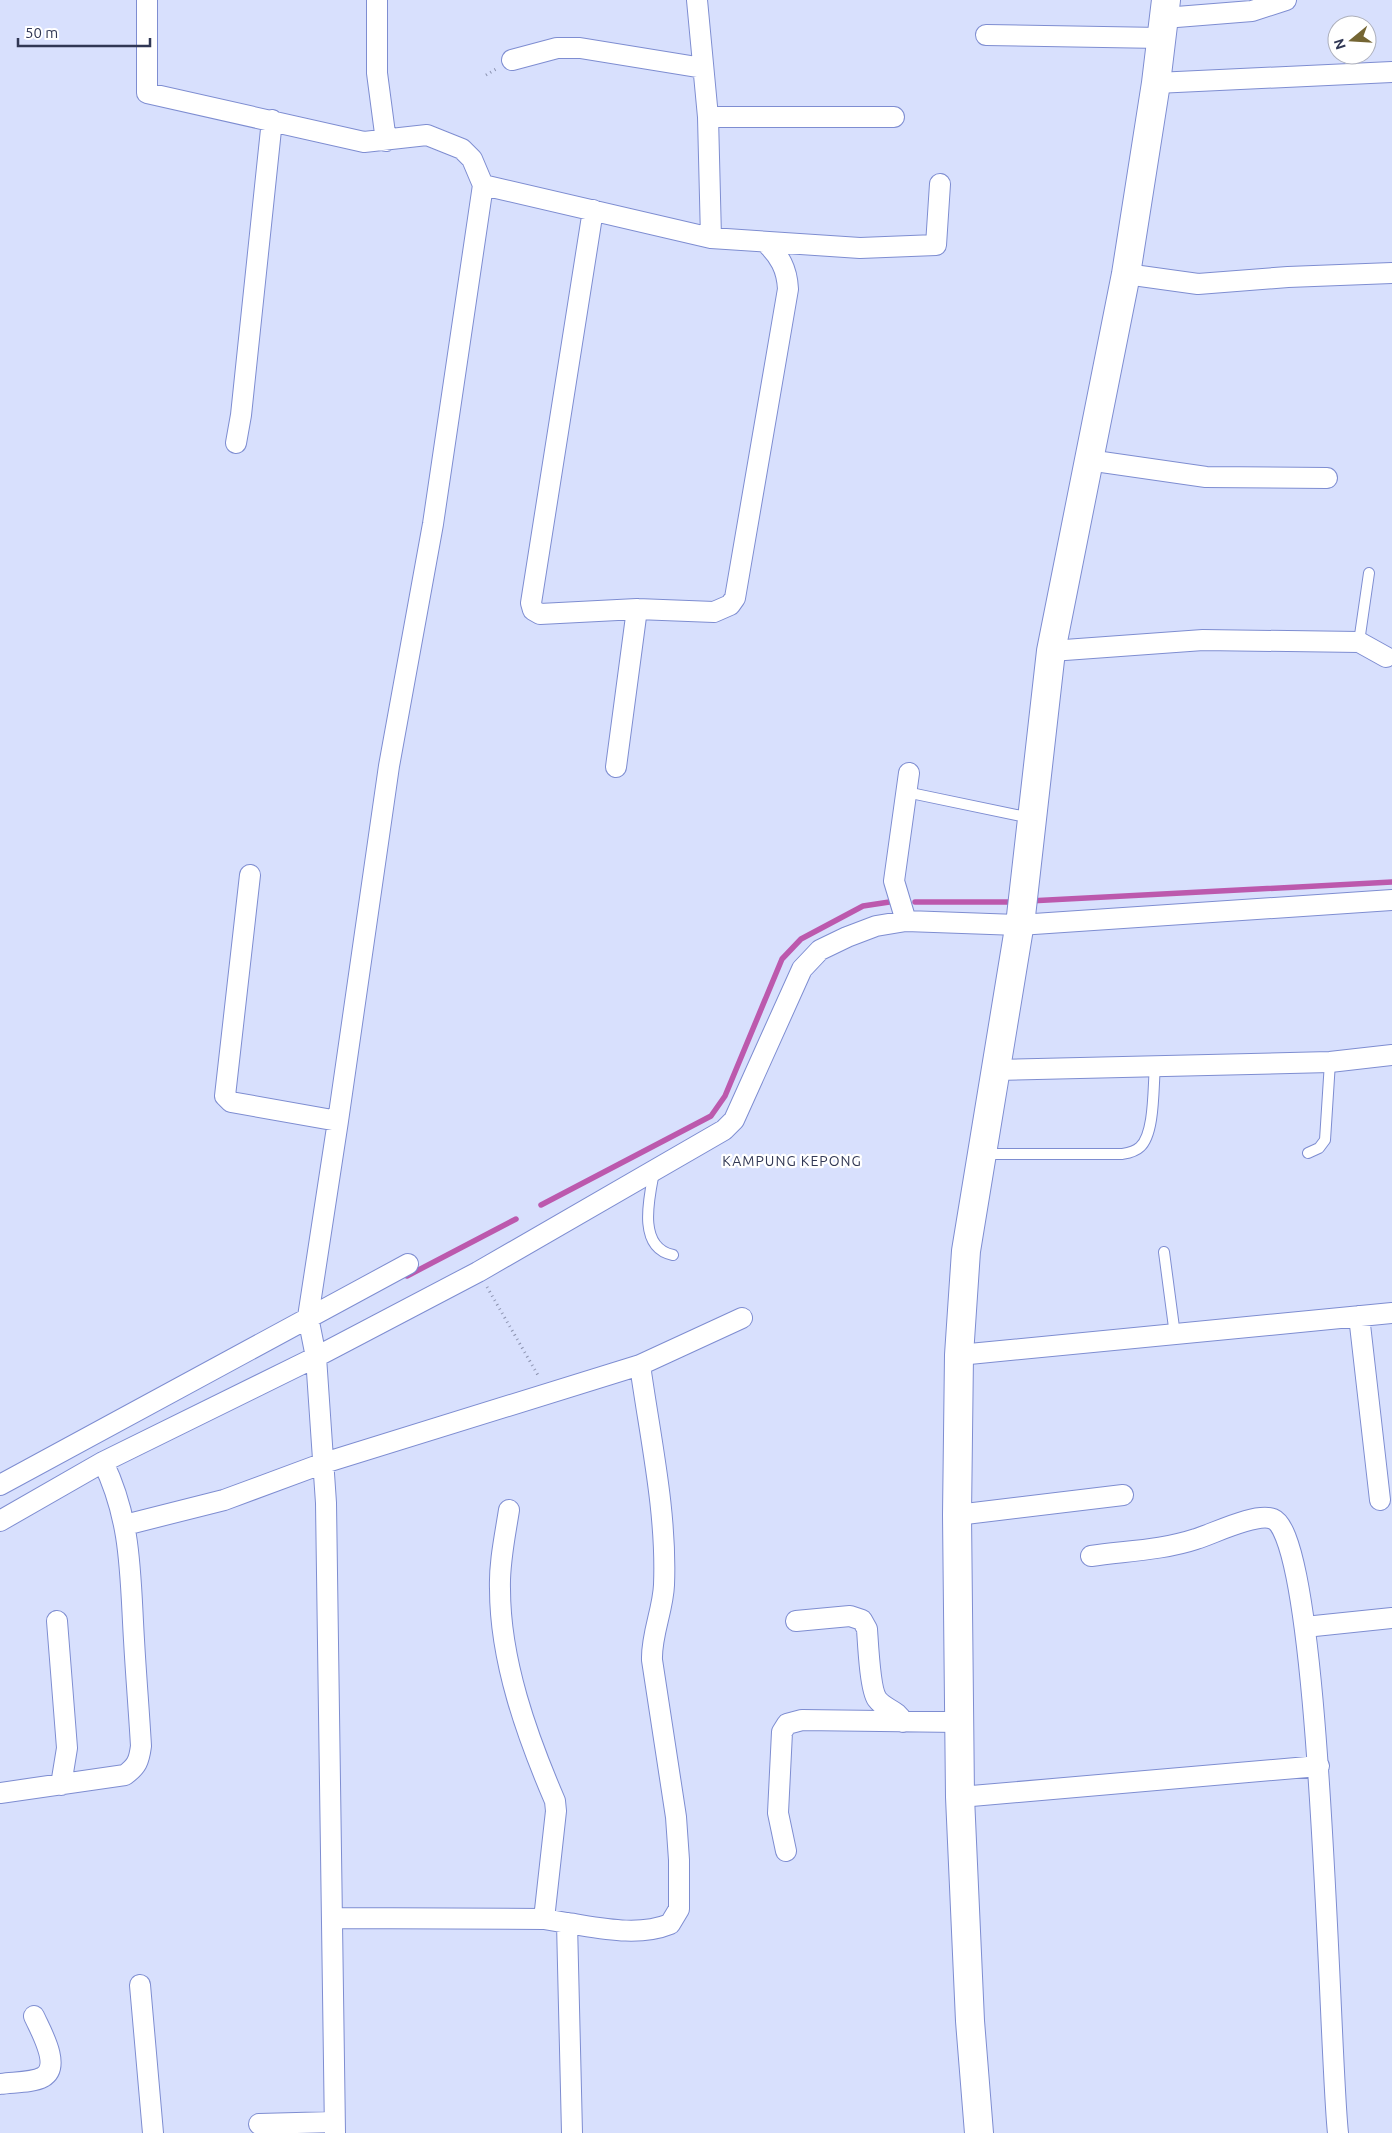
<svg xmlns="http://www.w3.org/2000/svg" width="1392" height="2133" font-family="Ubuntu,sans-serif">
<rect width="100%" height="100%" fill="#d8e0fd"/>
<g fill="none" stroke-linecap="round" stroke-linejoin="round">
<path stroke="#bc59ad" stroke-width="5.5" d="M1029,901L1392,882
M915,902H1015
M541,1205L711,1116L725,1096L782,959L801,939L863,906L896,901
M407,1276L516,1219"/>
<g stroke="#7e8dd1" stroke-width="12">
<path id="service" d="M1359,642L1369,573
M906,792L1031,818
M1308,1153L1319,1148L1325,1140L1330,1062
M984,1154H1122C1128,1153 1135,1152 1140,1147C1155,1134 1153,1086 1155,1066
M654,1172C649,1198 637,1248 673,1255
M1164,1252L1175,1335"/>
</g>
<g stroke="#7e8dd1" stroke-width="22">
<path id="minor" d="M147,0V93L364,142L427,135L462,149L472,159L483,185L433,524L389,766L338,1121
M377,0V73L386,141
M697,0L708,117L711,238
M1164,18L1252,11L1286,0
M986,35L1161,38
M512,60L557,48H580L703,68
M1156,83L1392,72
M708,117H894
M483,185L711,238L860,248L936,245L940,184
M593,210L531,603L533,610L540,614L637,609L714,612L730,605L735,598L788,289C787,269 780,256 765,242
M1126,274L1198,284L1288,277L1392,273
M236,443L241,415L272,120
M1088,460L1206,477L1327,478
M1051,651L1203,640L1359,642L1386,657
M616,767L637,609
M250,875L225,1096L231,1102L338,1121L308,1317L316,1357L326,1503L335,2133
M906,921L894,881L909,773
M996,1070L1330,1062L1392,1055
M1359,1316L1380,1500
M959,1355L1392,1313
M640,1365L742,1318
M0,1485L408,1264
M509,1510C505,1536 499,1563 500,1589C500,1661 527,1736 555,1801L556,1811L544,1919
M957,1515L1123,1495
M0,1521L103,1462L316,1357L478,1272L724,1130L734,1120L802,969L820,950L847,937L876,926L906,921L1019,925L1392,900
M125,1525L224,1500L324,1463L640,1365C650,1437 667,1512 664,1585C663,1610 651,1635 652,1660L676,1817L679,1860V1909L670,1924C638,1937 600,1928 567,1923
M1091,1556C1125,1551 1163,1550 1196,1539C1213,1534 1256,1512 1273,1519C1322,1539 1329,2057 1338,2133
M57,1621L67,1748L61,1785
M796,1621L850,1616L862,1620L867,1629C868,1643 870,1689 877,1699C885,1710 897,1709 903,1722
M1305,1627L1392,1618
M0,1793L125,1775C137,1766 139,1761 141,1746C139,1711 136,1676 134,1640C130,1575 132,1522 103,1462
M960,1797L1319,1766
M786,1851L778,1813L782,1732L787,1724L802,1720L959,1722
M333,1918L544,1919L567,1923L572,2133
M140,1985L153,2133
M0,2084C12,2082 32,2083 43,2077C62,2066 40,2030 34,2016
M259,2124L334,2122"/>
</g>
<g stroke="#7e8dd1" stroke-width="30">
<path id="secondary" d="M979,2133L970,2021L960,1797L957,1515L959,1355L966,1251L1021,916L1051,651L1126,274L1156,83L1166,0"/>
</g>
<path stroke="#8c93b0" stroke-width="3" stroke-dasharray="1 4" stroke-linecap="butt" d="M486,75L496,69
M487,1287L539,1377"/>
<use href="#service" stroke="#fff" stroke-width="10"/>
<use href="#minor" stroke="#fff" stroke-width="20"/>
<use href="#secondary" stroke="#fff" stroke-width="28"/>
</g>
<g text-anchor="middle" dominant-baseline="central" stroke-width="4.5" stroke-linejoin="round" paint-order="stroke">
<g font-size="14" letter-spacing="1" fill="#303754" stroke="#fff">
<text x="792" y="1161">KAMPUNG KEPONG</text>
</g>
</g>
<g transform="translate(1352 40) rotate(252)"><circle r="24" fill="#ffffff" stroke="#acafbb"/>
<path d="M0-4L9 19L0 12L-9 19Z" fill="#746533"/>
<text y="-8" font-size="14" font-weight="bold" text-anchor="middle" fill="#303754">N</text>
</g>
<path d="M18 38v8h132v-8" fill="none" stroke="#303754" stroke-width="2.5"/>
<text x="25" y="38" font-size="15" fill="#303754" stroke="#ffffff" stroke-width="4" paint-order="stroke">50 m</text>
</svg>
